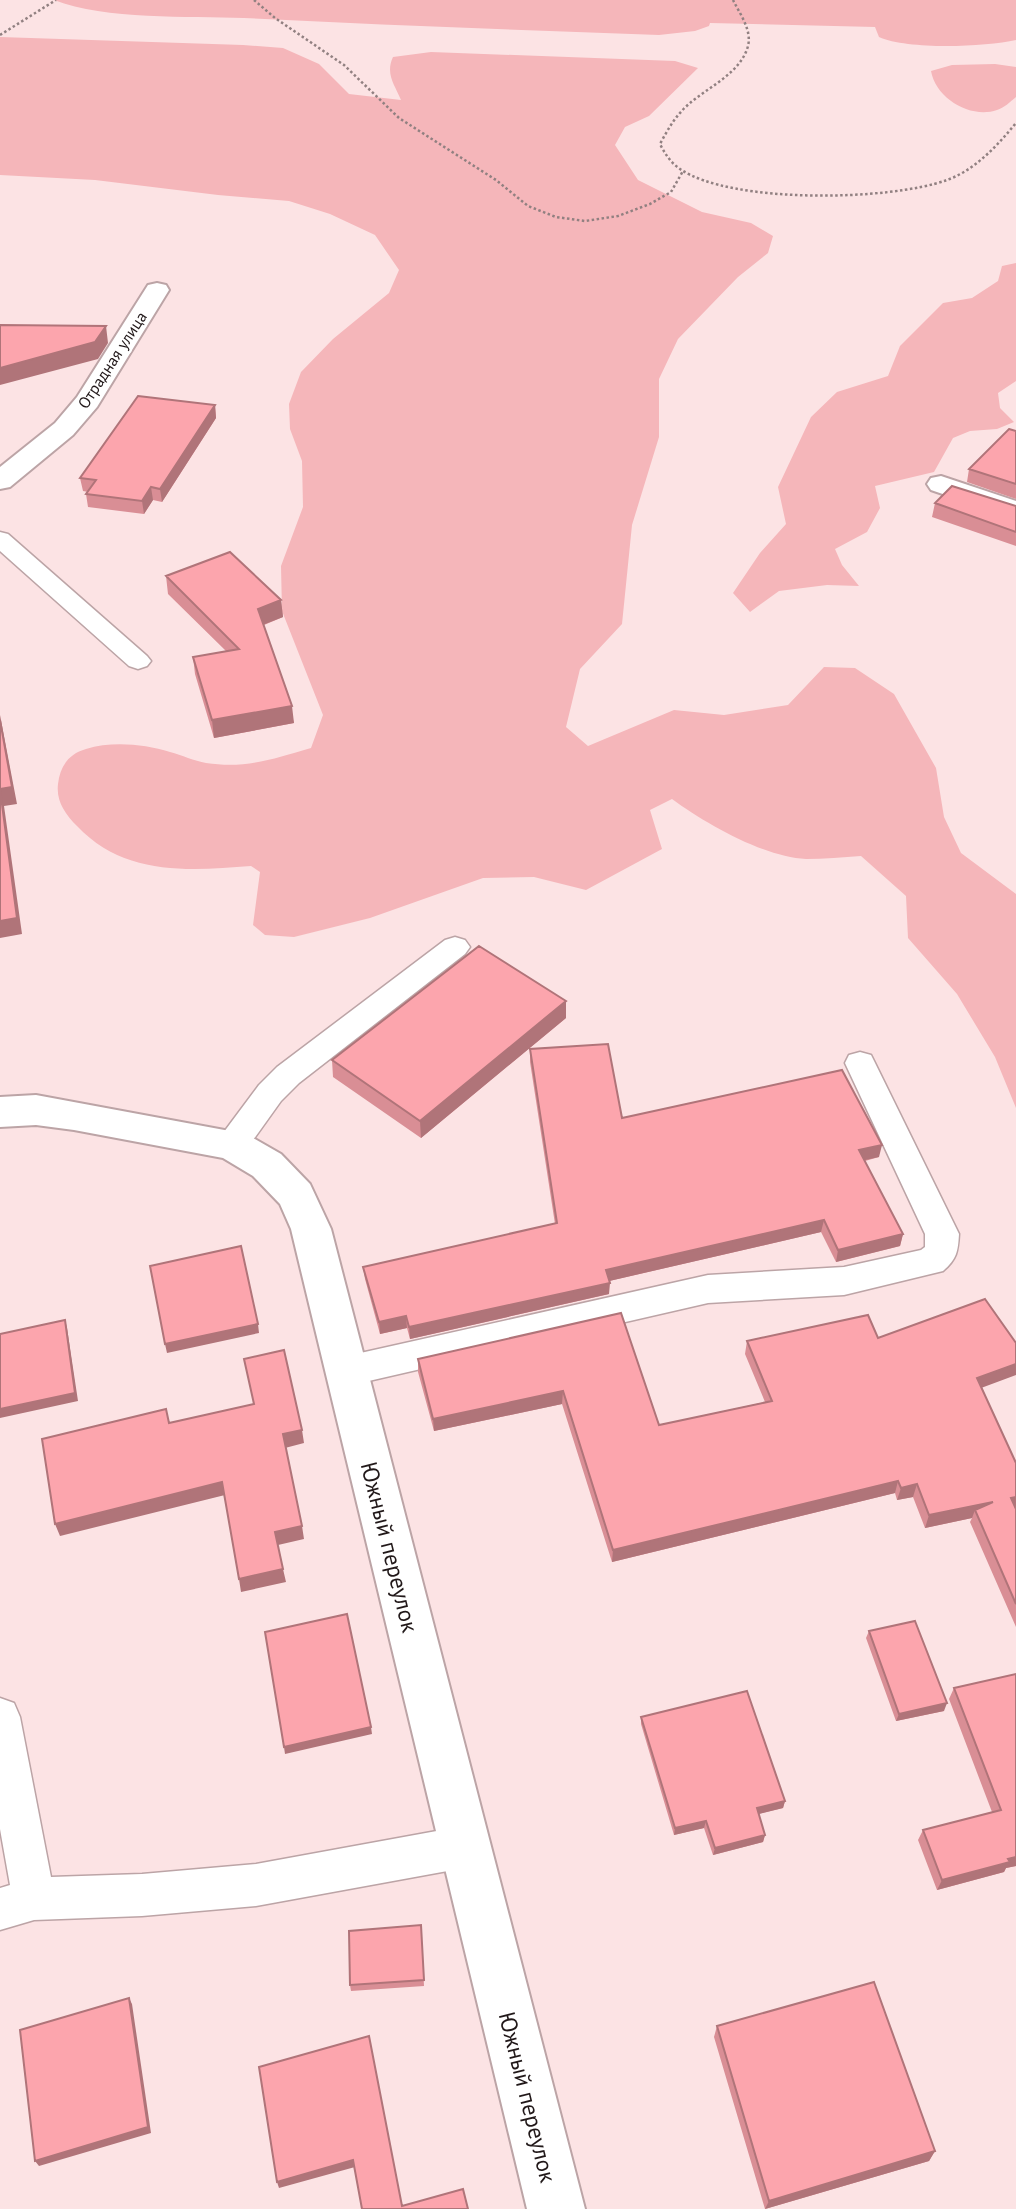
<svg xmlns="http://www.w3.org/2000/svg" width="1016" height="2209" font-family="'PT Sans',sans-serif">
<rect width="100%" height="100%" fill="#fce3e4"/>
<path fill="#f5b6ba" d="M54,0H1016V40C984,47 908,50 879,37L875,27L710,23L709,26L695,31L659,35C521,30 383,25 244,18C188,16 106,20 54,0Z
M0,37L243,45L283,48L319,64L349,94L401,100C395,85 385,74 393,57L431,52L675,61L698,68L649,116L625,127L615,145L638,180L702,212L751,223L773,236L768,253L738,277L678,339L659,379V437L632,525L622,624L580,669L566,727L588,746L674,710L724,715L788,705L824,667L855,668L894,694L936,768L944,817L961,853L1016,894V1108L995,1057L957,994L908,938L906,896L861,856C843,857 824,859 806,859C764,857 706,824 672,799L650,810L662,849L586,890L534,877L483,878L370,918L294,937L265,935L253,925L260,872L251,866C188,871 124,876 77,826C65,814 56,801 58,784C60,767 68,754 86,749C112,741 144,744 170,752C182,755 194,761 206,763C246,769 273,759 311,748L323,715L282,611L281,566L303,507L302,461L290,429L289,404L301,372L333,339L389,293L399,270L375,235L330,214L289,201L218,195L95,180L0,175Z
M995,64L1016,67V97C1010,102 1004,108 997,110C971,119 936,99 931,71L952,65Z
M1016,263V381L998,393L1000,408L1014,422L997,429L970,431L953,438L934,472L875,486L880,508L867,532L835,549L842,565L859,586L827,585L779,591L750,612L733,593L760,553L786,524L778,487L811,417L837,392L888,376L900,346L943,303L972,298L998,281L1002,266Z"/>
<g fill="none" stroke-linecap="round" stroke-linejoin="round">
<g stroke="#bca4a6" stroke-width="3">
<path id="lane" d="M0,532L8,534L147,656L151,661L147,666L138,669L129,666L0,551Z
M455,937L465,940L470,947L465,954L299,1083L281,1101L243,1154L232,1157L221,1154L216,1145L221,1136L259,1085L277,1067L445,940Z
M860,1052L871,1055L875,1063L959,1234C958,1251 957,1259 943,1271L844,1295L708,1303L347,1386L335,1382L329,1371L335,1360L347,1356L708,1275L844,1267L921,1250L925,1247V1234L845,1063L849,1055Z
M0,1698L14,1703L20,1717L51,1877L142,1874L256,1864L464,1826L479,1832L485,1847L479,1862L464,1868L256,1906L142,1916L34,1920L0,1930V1888L10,1885L0,1829Z"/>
</g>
<g stroke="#bca4a6" stroke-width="4">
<path id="street" d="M157,283L166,285L169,290L97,407L73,435L10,487L0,489V467L55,423L77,397L148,285Z
M941,476L1016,501V519L931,490L927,484L931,478Z
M36,1095L246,1134L281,1154L310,1184L331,1229L585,2209H527L291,1229L280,1204L253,1176L223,1158L74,1130L36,1125L0,1127V1097Z"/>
</g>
<path stroke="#918081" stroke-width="2.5" stroke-dasharray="2.5 2.5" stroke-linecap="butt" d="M254,0L275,18L344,65L399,118L496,180L528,206L556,217L585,221L618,216L650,204L671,192L683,171
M733,0C740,14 752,30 748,46C741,73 708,87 689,104C676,115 668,129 660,144C665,154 671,163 680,169C731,204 889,201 947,180C975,170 997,146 1016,123
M0,35L56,0"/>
<use href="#lane" fill="#fff" fill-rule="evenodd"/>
<use href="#street" fill="#fff" fill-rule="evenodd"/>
</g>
<path fill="#d98e95" d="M215,405L216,418L162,502L153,500L144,514L88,507L86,494L88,492L83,491L80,478Z
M1016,431V499L967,482L969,469Z
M935,503L1016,506V546L932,517Z
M166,576L281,600L283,617L264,625L294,723L214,738L195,674L193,657L226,651L168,594Z
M566,1018L421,1138L333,1077L332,1060Z
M530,1049L622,1118L879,1157L865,1161L903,1234L900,1246L836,1262L821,1232L609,1281V1294L410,1339L407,1328L380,1334L365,1279L363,1267L555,1224L530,1062Z
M621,1313L659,1425L765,1402L745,1354L747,1341L878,1338L982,1388L1016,1463V1627L970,1522L972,1518L925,1528L913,1497L897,1500L895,1493L612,1562L562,1404L434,1431L418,1372V1359Z
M869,1631L944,1711L896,1721L866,1638Z
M1016,1674V1866L1006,1868L1004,1872L937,1890L918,1840L923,1830L992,1812L949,1699L954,1688Z
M641,1717L785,1801L783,1808L758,1814L765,1835L763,1842L713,1855L704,1828L674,1835L641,1724Z
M421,1925L424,1986L351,1991L350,1985Z
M717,2026L935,2151L929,2161L765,2209L714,2037Z"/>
<path fill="#b07479" d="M106,326L108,343L98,359L0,385V368Z
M215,405L216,418L162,502L160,489Z
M151,487L153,500L144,514L142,501Z
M281,600L283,617L260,626L258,609Z
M292,706L294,723L214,738L212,720Z
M0,715L17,804L4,806L22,934L0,938Z
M566,1001V1018L421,1138L420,1121Z
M882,1145L879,1157L856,1162L859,1150Z
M824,1220L821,1232L605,1282L606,1270Z
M903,1234L900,1246L836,1262L838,1250Z
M610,1283L609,1294L410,1339L409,1327Z
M406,1316L407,1328L380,1334L379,1322Z
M65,1320L67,1328L78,1401L0,1418V1409Z
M258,1324L259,1333L167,1353L165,1344Z
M1016,1364V1375L973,1391L977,1378Z
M563,1391L562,1404L434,1431L433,1419Z
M302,1430L304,1443L285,1448L283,1434Z
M898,1481L895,1493L612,1562L613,1550Z
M222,1482L225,1495L60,1536L55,1524Z
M917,1484L913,1497L897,1500L901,1488Z
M1016,1497V1508L1011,1498Z
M993,1502L975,1510L972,1518L925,1528L929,1515Z
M302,1526L304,1539L278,1545L275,1532Z
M283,1569L286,1582L241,1592L239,1579Z
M947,1703L944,1711L896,1721L899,1714Z
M371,1727L372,1734L285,1754L284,1747Z
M785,1801L783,1808L755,1815L757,1808Z
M706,1821L704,1828L674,1835L675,1828Z
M765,1835L763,1842L713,1855L715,1848Z
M1016,1857V1866L1006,1868L1004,1872L937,1890L942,1880Z
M129,1998L132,2004L151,2133L39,2166L35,2161Z
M935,2151L929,2161L765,2209L769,2201Z
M353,2160L355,2167L279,2188L277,2182Z"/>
<path fill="#fca5ad" stroke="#b07479" stroke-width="2" d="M0,325L106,326L95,342L0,368Z
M138,396L215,405L160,489L151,487L142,501L86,494L96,480L80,478Z
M1009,429L1016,431V484L969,469Z
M952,486L1016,506V532L935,503Z
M230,552L281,600L258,609L292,706L212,720L193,657L239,649L166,576Z
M0,720L12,787L0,789L17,918L0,921Z
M479,946L566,1001L420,1121L332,1060Z
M608,1044L622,1118L842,1070L882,1145L859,1150L903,1234L838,1250L824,1220L606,1270L610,1283L409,1327L406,1316L379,1322L363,1267L557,1223L530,1049Z
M241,1246L258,1324L165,1344L150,1266Z
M985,1299L1016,1343V1364L977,1378L1016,1463V1497L1011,1498L1016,1509V1604L975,1510L993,1502L929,1515L917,1484L901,1488L898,1481L613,1550L563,1391L433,1419L418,1359L621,1313L659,1425L772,1401L747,1341L868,1315L878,1338Z
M65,1320L75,1393L0,1409V1334Z
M284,1350L302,1430L283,1434L302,1526L275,1532L283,1569L239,1579L222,1482L55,1524L42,1439L166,1409L169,1423L254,1404L244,1359Z
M347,1614L371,1727L284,1747L265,1632Z
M915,1621L947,1703L899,1714L869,1631Z
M1016,1674V1857L1008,1859L1010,1862L942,1880L923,1830L1001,1810L954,1688Z
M747,1691L785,1801L757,1808L765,1835L715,1848L706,1821L675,1828L641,1717Z
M421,1925L424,1980L350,1985L349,1931Z
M874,1982L935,2151L769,2201L717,2026Z
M129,1998L148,2127L35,2161L20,2030Z
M369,2036L402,2206L463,2189L468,2209H362L353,2160L277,2182L259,2067Z"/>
<g text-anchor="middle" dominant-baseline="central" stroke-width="5" stroke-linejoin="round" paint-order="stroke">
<g font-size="16" fill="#211819" stroke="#fff">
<text transform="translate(112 360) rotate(-57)">Отрадная улица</text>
</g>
<g font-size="23" fill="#211819" stroke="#fff">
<text transform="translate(390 1547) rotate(76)">Южный переулок</text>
<text transform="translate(528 2097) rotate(76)">Южный переулок</text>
</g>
</g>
</svg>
